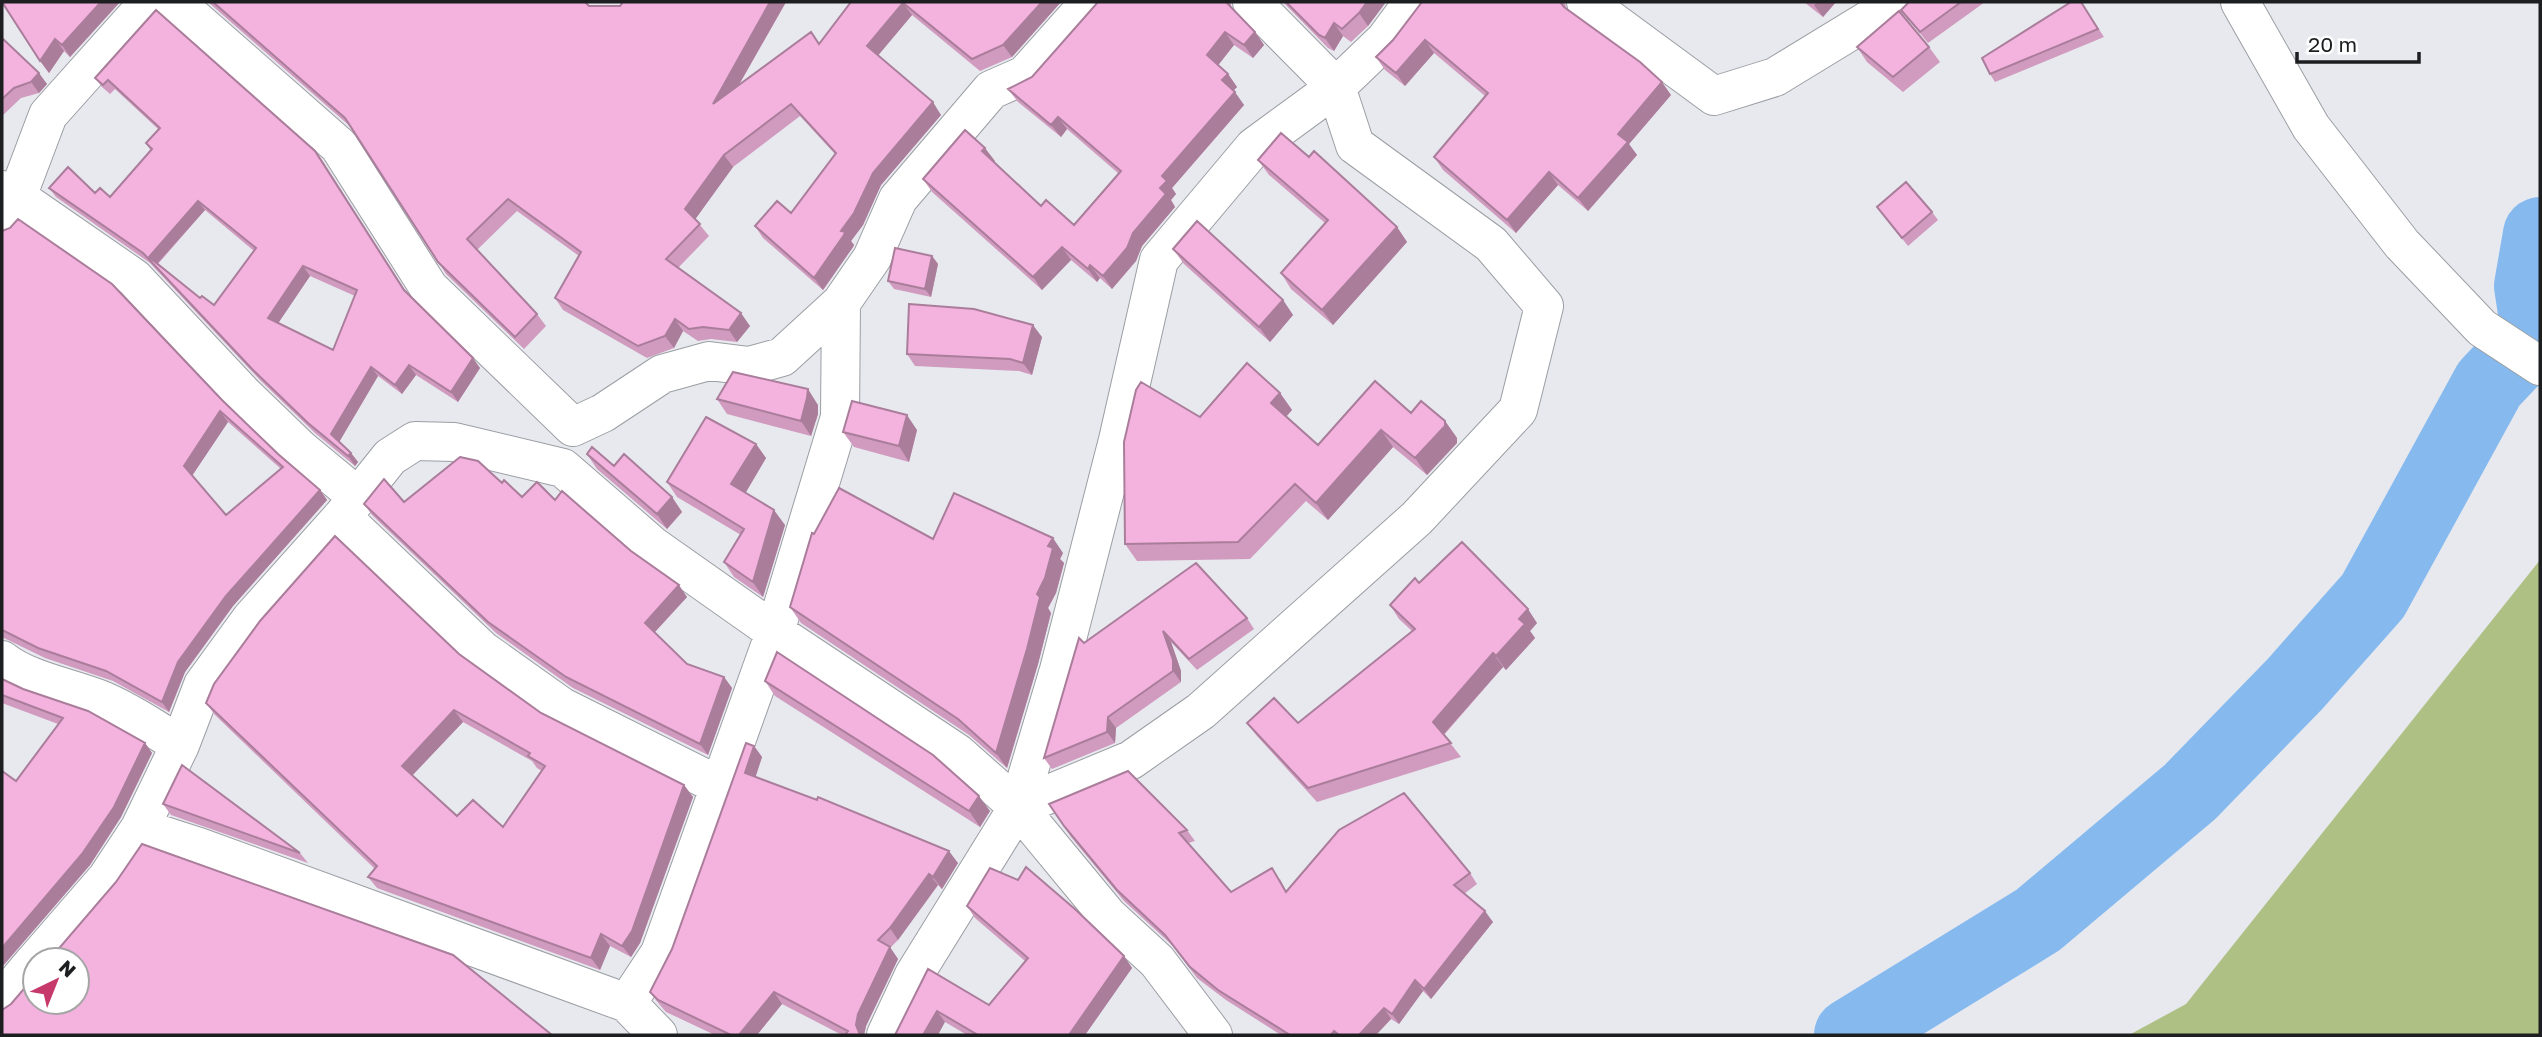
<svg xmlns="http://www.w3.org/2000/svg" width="2542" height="1037" font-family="'Golos Text',sans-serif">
<rect width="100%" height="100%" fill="#e7e9ef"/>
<path fill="#afc084" d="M2540,560V1035H2129L2186,1004Z"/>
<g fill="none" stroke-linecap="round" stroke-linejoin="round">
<path stroke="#86baee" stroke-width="74" d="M1851,1035L2038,920L2190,792L2295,684L2373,596L2489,384L2538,332L2531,286L2540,234"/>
<g stroke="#9b9ea3" stroke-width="40">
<path id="minor" d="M175,2L339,146L429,288L573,427
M1586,2L1714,96L1775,77L1898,2
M2,190L17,197L134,278L244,395L300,449L358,497
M2,222L17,197L48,115L149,2
M573,427L603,413L662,374L709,361L749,366L782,357L841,303L872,258L898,199L991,90L1025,75L1090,2
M342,517L482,650L562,707L720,786
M2,660C28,681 73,688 104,701C131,713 155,729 180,745
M1018,807L1131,760L1201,711L1417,518L1518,410L1544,306L1491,244L1355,145L1336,87L1252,2
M140,828L199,847L627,1003
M36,960L107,878L140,828L180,745L203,685L251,619L342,517L390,457L415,441L454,442L563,468L653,546L775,632L957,753L1018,807L1108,916L1157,961L1213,1035
M2,1000L35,961
M658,1035L627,1003L660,953L775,632L840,417L841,303
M886,1035L914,975L1018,807L1059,670L1118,440L1159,260L1254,147L1336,87L1385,40L1413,2"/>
</g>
<g stroke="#9b9ea3" stroke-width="40">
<path id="tertiary" d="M2240,2L2311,127L2402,244L2482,328L2540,366"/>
</g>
<use href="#minor" stroke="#fff" stroke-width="38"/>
<use href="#tertiary" stroke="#fff" stroke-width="38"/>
</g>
<path fill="#d19abf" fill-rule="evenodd" d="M2,2H120L70,57L64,51L49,73Z
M208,2H585L589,6L786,2L739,85L819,44L851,2H1061L1012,57L980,71L912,15L878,55L941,115L881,185L863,225L851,241L854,245L853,247L823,290L763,238L755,226L791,213L835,154L800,116L733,167L695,219L709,236L678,268L750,326L737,342L711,339L698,341L683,331L674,348L647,358L563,310L555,298L579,256L517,211L477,250L537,314L546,326L524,349L446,274L352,128Z
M1098,2H1231V8L1255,32L1264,45L1253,58L1234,45L1218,65L1228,74L1237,87L1233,91L1244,105L1172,188L1176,194L1171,200L1175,207L1142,246L1136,261L1112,289L1100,278L1097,282L1071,260L1042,290L932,192L923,179L995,161L994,162L1041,206L1074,225L1119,174L1067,129L1061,137L1018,102L1008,89L1032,77Z
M1283,2H1386L1368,26L1351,42L1343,36L1334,51L1328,48Z
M1422,2H1565L1566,8L1671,95L1629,144L1637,155L1588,211L1558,185L1516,233L1443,170L1434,157L1485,96L1434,53L1405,86L1385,70L1376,57L1393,40Z
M1804,2H1836L1823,17Z
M1909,2H1985L1928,43L1901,10Z
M2081,2L2104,37L1995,82L1990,74Z
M156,10L322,160L406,292L480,368L458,402L416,375L402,394L378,376L339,442L351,453L358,462L355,466L315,433L260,380L150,263L56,197L49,188L95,193L110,197L151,151L146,143L158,129L115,89L110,94L102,87L95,78ZM205,210L254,251L214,305L200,298L158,264ZM310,276L355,296L333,350L278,323Z
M2,38L47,84L39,93L21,98L2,116Z
M1857,47H1929L1940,62L1903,92L1867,62Z
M1309,157L1397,227L1407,242L1333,325L1291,289L1281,273L1325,223L1269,175L1258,160Z
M1877,207L1932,212L1938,220L1908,246Z
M2,231L222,400L278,454L320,490L327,500L233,606L185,672L169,712L113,681L45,658L4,638L2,639ZM228,422L281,469L226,515L192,475Z
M1173,249L1283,300L1293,315L1270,342L1184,264Z
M932,256L938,264L931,297L894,289L888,281Z
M1042,337L1032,375L1019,371L915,366L907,354Z
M1280,393L1292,410L1286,417L1318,445L1411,413L1445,421L1457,438V443L1427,475L1393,447L1328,520L1306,501L1250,559L1137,561L1125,544L1200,417Z
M717,399L818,405V414L811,436L727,414Z
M917,430L909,462L854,447L843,432Z
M756,444L766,458L745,493L785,525L763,597L734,577L724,562L741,535L677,497L667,482Z
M587,454L614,466L672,497L682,512L667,529L597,469Z
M502,483L522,497L555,500L687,597L655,632L687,664L724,677L732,688L708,755L573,688L496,633L372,515L364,504L404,502Z
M814,534L933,539L1063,553L1060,559L1064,563L1056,593L1048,608L1051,613L1038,664L1007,768L969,735L801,623L790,607Z
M1419,583L1537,623L1530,631L1535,638L1506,670L1503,667L1444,735L1461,757L1317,802L1257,736L1247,723H1298L1412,631L1399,619L1390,605Z
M1247,618L1254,629L1197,670L1171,642L1181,671V682L1116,728L1115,743L1052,769L1044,758L1084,643Z
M459,654L541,713L684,785L693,797L640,943L631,957L610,946L600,970L377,888L368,877L375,869L215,715L206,703ZM463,722L532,761L537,768L542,771L503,827L457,816L412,775Z
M2,679L145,743L152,753L121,817L90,865L2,967V771L16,781L58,724L2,703Z
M765,681L990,811L980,827L775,696Z
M754,746L762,757L755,777L958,863L942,889L938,885L898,940L890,948L898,959L866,1026L864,1035H842L782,1004L757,1035H715L666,1012L659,1004L650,992L672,949Z
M163,804L300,853L308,863L171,815Z
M1049,804L1187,830L1195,841L1188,843L1231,892L1280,879L1286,891L1470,873L1477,884L1464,894L1493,922L1431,999L1423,991L1399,1024L1391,1019L1376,1035H1281L1226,1000L1197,978L1172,945L1124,901L1071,837Z
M967,906L1124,956L1132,968L1085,1035H967L945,1022L897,1033L928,969L989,1005L1025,961L975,918Z"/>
<path fill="#aa7d9b" d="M101,2H120L70,57L62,45Z
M770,2H786L721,116L713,104Z
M1042,2H1061L1012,57L1003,45Z
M1367,2H1386L1368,26L1359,13Z
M1817,2H1836L1823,17L1814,5Z
M903,3L912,15L876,58L867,46Z
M1334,23L1343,36L1334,51L1325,38Z
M1225,32L1234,45L1216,68L1207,55Z
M1255,32L1264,45L1253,58L1244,45Z
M55,39L64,51L49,73L40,61Z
M1425,40L1434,53L1405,86L1396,73Z
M39,73L47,84L39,93L31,82Z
M1228,74L1237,87L1231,93L1222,80Z
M1662,82L1671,95L1629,144L1637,155L1588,211L1578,198L1618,134Z
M1235,92L1244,105L1172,188L1176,194L1171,200L1175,207L1142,246L1136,261L1112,289L1103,276L1133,233L1162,176Z
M933,102L941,115L881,185L863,225L851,241L854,245L853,247L823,290L814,278L873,173Z
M1058,117L1067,129L1061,137L1051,125Z
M985,148L995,161L991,164L982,151Z
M724,155L733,167L694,221L685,209Z
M1549,172L1558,185L1516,233L1507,220Z
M198,201L205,210L155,266L149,257Z
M1397,227L1407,242L1333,325L1322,310Z
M1062,247L1071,260L1042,290L1033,277Z
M932,256L938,264L931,297L925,289Z
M1090,265L1100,278L1097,282L1088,269Z
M303,266L310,276L275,328L268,318Z
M1283,300L1293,315L1270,342L1259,327Z
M741,313L750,326L737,342L729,330Z
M675,319L683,331L674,348L665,336Z
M1033,325L1042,337L1032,375L1023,363Z
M473,358L480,368L458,402L451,392Z
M409,365L416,375L402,394L395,385Z
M371,367L378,376L338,444L331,434Z
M808,389L818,405V414L811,436L801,421Z
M1280,393L1292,410L1283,420L1271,403Z
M220,411L228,422L192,476L184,466Z
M907,415L917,430L909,462L899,446Z
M1445,421L1457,438V443L1427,475L1415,458Z
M1381,430L1393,447L1328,520L1316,503Z
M756,444L766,458L742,499L731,484Z
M351,453L358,462L355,466L348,456Z
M320,490L327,500L233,606L185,672L169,712L162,702L178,662L226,596Z
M672,497L682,512L667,529L657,514Z
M774,510L785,525L763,597L753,582Z
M1053,538L1063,553L1060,559L1064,563L1056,593L1048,608L1051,613L1038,664L1007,768L996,753L1037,594L1048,546Z
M679,585L687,597L653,634L645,623Z
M1528,609L1537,623L1530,631L1535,638L1506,670L1496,656L1519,619Z
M1163,631L1171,642L1181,671V682L1173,671Z
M1493,653L1503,667L1442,736L1433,722Z
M724,677L732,688L708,755L700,744Z
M454,710L463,722L410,778L402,766Z
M1108,717L1116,728L1115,743L1107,732Z
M145,743L152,753L121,817L90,865L2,967V948Z
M754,746L762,757L753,785L745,773Z
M684,785L693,797L640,943L631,957L622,946Z
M979,796L990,811L980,827L969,811Z
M949,851L958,863L942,889L933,877Z
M929,874L938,885L898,940L890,928Z
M1485,911L1493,922L1431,999L1424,989Z
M601,934L610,946L600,970L591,958Z
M890,947L898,959L866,1026L864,1035H860L856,1025L858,1014Z
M1124,956L1132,968L1085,1035H1069Z
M1415,980L1423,991L1399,1024L1392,1014Z
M774,992L782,1004L757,1035H739Z
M1384,1008L1391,1019L1376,1035H1359Z
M937,1011L945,1022L938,1035H923Z"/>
<path fill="#f3b3de" stroke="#aa7d9b" stroke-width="2" fill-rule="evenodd" d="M2,2H101L62,45L55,39L40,61Z
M213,2H585L589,6H620L623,2H770L713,104L811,32L819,44L851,2H1042L1003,45L972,59L903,3L867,46L933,102L873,173L854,213L841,231L845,232L844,235L814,278L755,226L777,201L791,213L836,153L791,104L724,155L685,209L700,224L666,259L741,313L729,330L703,327L689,329L675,319L665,336L638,346L555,298L581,252L508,199L467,239L537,314L515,337L438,262L345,118Z
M1098,2H1226L1255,32L1244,45L1225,32L1207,55L1228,74L1222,80L1235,92L1162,176L1167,181L1160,188L1166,194L1133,233L1127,248L1103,276L1090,265L1088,269L1062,247L1033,277L923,179L965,130L985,148L982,151L1041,206L1046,200L1074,225L1121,171L1058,117L1051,125L1008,89L1032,77Z
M1286,2H1367L1359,13L1342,29L1334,23L1325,38L1319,35Z
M1422,2H1560L1564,7L1640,62L1662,82L1618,134L1628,142L1578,198L1549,172L1507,220L1434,157L1488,93L1425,40L1396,73L1376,57L1393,40Z
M1909,2H1961L1920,32L1901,10Z
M2071,2H2081L2098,29L1990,74L1982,58Z
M156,10L315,151L404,290L473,358L451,392L409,365L395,385L371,367L331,434L351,453L348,456L308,423L253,370L143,253L49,188L68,167L95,193L100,188L110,197L152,149L146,143L160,128L108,80L103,85L95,78ZM198,201L256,248L214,305L202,296L200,298L149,257ZM303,266L357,290L333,350L268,318Z
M1899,11L1929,47L1893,77L1857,47Z
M2,38L39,73L31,82L14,88L2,99Z
M1281,133L1309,157L1314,151L1397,227L1322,310L1281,273L1328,220L1258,160Z
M1906,182L1932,212L1902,238L1877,207Z
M18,219L112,284L222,400L278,454L320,490L226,596L178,662L162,702L106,671L38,648L2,630V231L10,228ZM220,411L283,467L226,515L184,466Z
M1197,221L1283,300L1259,327L1173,249Z
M895,248L932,256L925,289L888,281Z
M909,304L974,309L1033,325L1023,363L1010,359L907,354Z
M1247,363L1280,393L1271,403L1318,445L1375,381L1411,413L1421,401L1445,421V426L1415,458L1381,430L1316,503L1295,484L1238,542L1125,544L1124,442L1136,390L1141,382L1200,417Z
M733,372L808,389L807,398L801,421L717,399Z
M852,401L907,415L899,446L843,432Z
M706,417L756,444L731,484L774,510L753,582L724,562L744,529L667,482Z
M592,447L614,466L624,454L672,497L657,514L587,454Z
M460,457L478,461L502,483L504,480L522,497L537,482L555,500L562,491L631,551L679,585L645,623L687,664L724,677L700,744L566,677L488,622L364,504L384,479L404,502Z
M839,488L933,539L954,493L1053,538L1048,546L1053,548L1045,578L1037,594L1040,597L1027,649L996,753L958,719L790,607L812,533L814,534Z
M335,536L459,654L541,713L684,785L632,931L622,946L601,934L591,958L368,877L377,866L206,703L214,684L260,621ZM454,710L530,753L528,756L545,766L503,827L473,800L457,816L402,766Z
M1462,542L1528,609L1519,619L1525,624L1496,656L1493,653L1433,722L1451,743L1308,788L1247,723L1274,698L1298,723L1415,629L1390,605L1415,578L1419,583Z
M1196,563L1247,618L1189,659L1163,631L1173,660V671L1108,717L1107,732L1044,758L1079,638L1084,643Z
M777,652L933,755L979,796L969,811L765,681Z
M2,679L23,689L88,711L145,743L114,807L82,854L2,948V771L16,781L63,718L2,695Z
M746,743L754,746L745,773L817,800L818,797L949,851L933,877L929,874L890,928L878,940L890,947L858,1014L856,1025L860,1035H845L848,1031L774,992L739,1035H731L658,1000L650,992L672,949Z
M182,765L300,853L163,804Z
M1128,771L1187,830L1179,833L1231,892L1272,868L1286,892L1339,830L1404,793L1470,873L1454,885L1485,911L1424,989L1415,980L1392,1014L1384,1008L1359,1035H1339L1334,1031L1331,1035H1290L1218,990L1190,967L1165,935L1117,890L1064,826L1049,804Z
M142,844L453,955L552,1035H2V1010L11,1004L35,976V1002H77V960H49L116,882Z
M1026,867L1076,910L1124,956L1069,1035H978L937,1011L923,1035H895L928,969L989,1005L1028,958L967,906L990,868L1018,880Z"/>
<rect width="2542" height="1037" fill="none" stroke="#1d1e20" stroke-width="7"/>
<g transform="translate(56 981) rotate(43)"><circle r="33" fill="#ffffff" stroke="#a5a5a6" stroke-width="2"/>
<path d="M0-5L12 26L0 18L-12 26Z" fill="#c6396a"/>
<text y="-10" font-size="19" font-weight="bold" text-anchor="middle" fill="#1d1e20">N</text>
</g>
<path d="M2297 52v10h122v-10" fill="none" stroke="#1d1e20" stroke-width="3.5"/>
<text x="2308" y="52" font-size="21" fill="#1d1e20" stroke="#ffffff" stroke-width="5" paint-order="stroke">20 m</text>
</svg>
